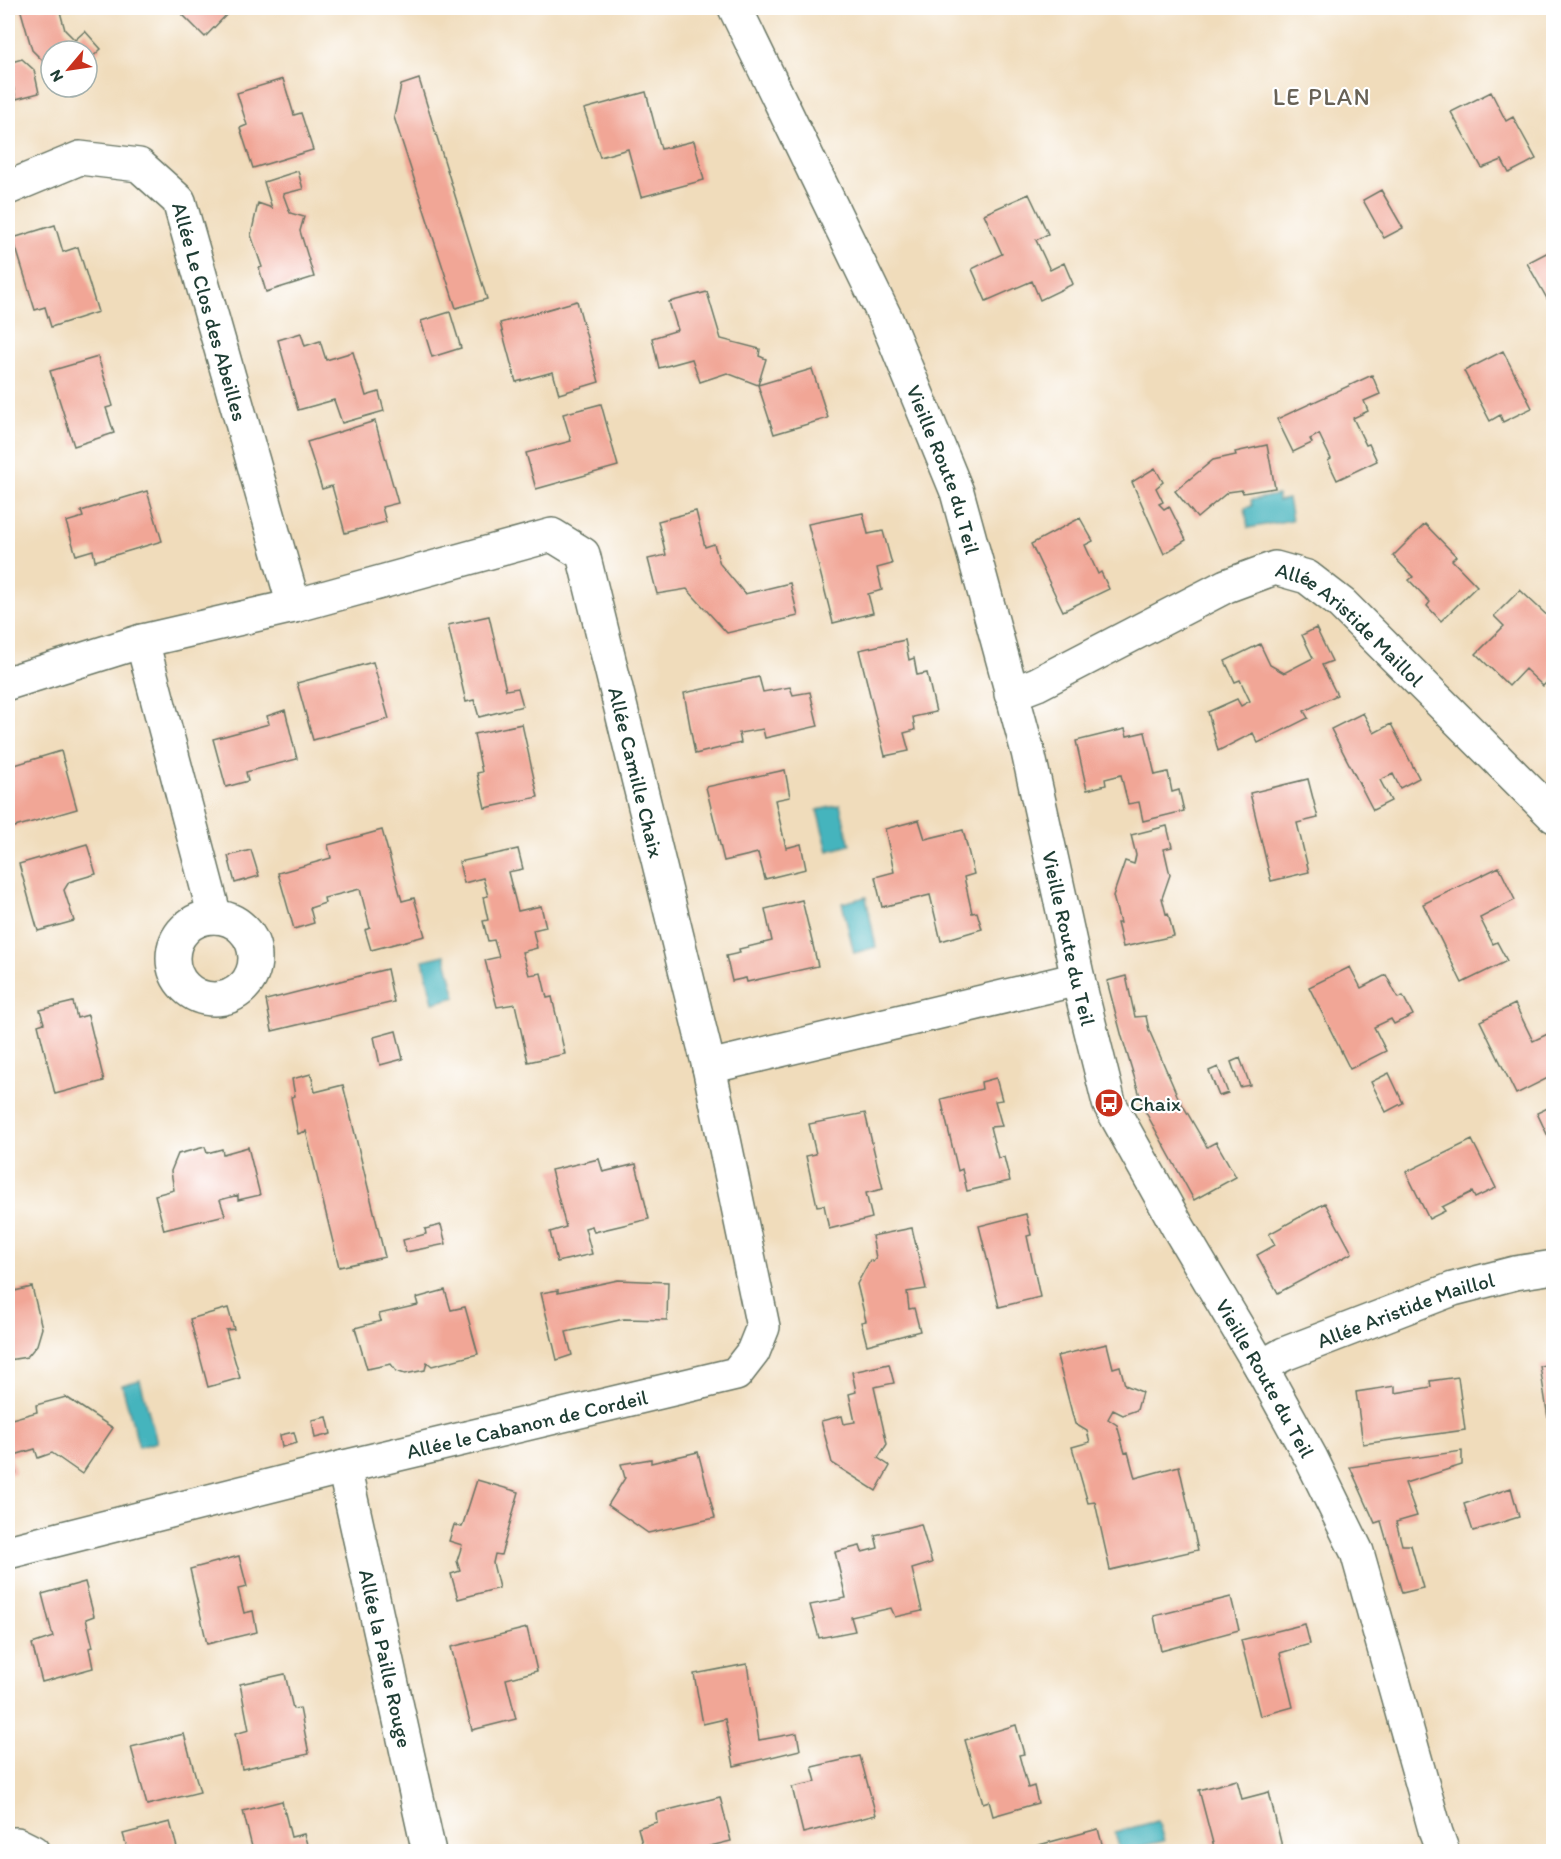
<svg xmlns="http://www.w3.org/2000/svg" width="1561" height="1859" font-family="Itim,sans-serif">
<rect width="100%" height="100%" fill="#fff"/>
<filter id="ink" filterUnits="userSpaceOnUse"><feTurbulence type="fractalNoise" baseFrequency=".0167" numOctaves="2"/><feDisplacementMap in="SourceGraphic" scale="12" xChannelSelector="R" yChannelSelector="G"/><feConvolveMatrix kernelMatrix="1 2 1 2 8 2 1 2 1" color-interpolation-filters="sRGB"/></filter>
<filter id="wash" filterUnits="userSpaceOnUse"><feTurbulence type="fractalNoise" baseFrequency=".008" numOctaves="4" result="noise"/><feDisplacementMap in="SourceGraphic" scale="24" xChannelSelector="R" yChannelSelector="G"/><feGaussianBlur stdDeviation="1.35" result="paint"/><feColorMatrix in="noise" values="0 0 0 0 0 0 0 0 0 0 0 0 0 0 0 0 0 1.4 0 .05"/><feComposite in="paint" operator="in"/></filter>
<g filter="url(#wash)">
<rect width="100%" height="100%" fill="#f0dcbb"/>
<path fill="#45b4bd" stroke="#327878" stroke-width="1.5" d="M1277,495L1278,501L1288,499L1292,520L1248,528L1245,508L1252,506L1251,500Z
M840,805L850,845L828,851L817,810Z
M866,897L876,947L854,953L842,903Z
M445,955L456,997L433,1003L423,960Z
M140,1380L157,1442L139,1447L122,1385Z
M1158,1821L1164,1841L1120,1851L1115,1832Z"/>
<g id="blocks">
<path fill="#f1a696" d="M20,8H59L65,30L75,40L85,31L101,49L87,62V51H51V69L32,50Z
M178,8H233L205,37L177,9Z
M22,59L34,70L39,93L16,99L8,63Z
M283,79L294,115L301,113L313,150L253,168L240,128L247,125L237,93Z
M419,79L487,299L456,308L394,117L401,85Z
M646,92L661,149L694,141L704,180L641,197L628,149L600,157L584,109Z
M1491,92L1506,121L1513,117L1536,159L1509,173L1502,160L1482,168L1451,112Z
M298,171L303,189L283,194L290,213L304,217L300,231L314,277L266,292L259,268L262,267L251,235L258,203L272,208L264,182Z
M1381,190L1403,228L1384,238L1363,200Z
M1029,194L1048,234L1036,240L1050,270L1064,263L1073,284L1040,300L1032,281L986,301L972,269L1002,254L984,214Z
M55,225L63,252L78,247L98,312L51,327L45,307L35,310L13,238Z
M1554,249V311L1527,263Z
M707,292L721,339L760,349L759,356L766,359L758,385L727,373L700,382L692,359L659,368L652,338L678,330L669,302Z
M577,301L599,382L559,394L553,372L516,382L500,323Z
M450,312L461,348L432,357L421,321Z
M301,333L305,346L320,341L326,360L353,352L366,396L379,392L384,411L342,423L334,400L298,410L278,340Z
M1503,351L1532,408L1503,422L1500,415L1490,421L1464,371Z
M98,357L113,406L106,408L114,433L74,446L50,371Z
M812,369L828,418L774,434L758,385Z
M1372,375L1380,394L1364,401L1368,411L1353,418L1366,445L1369,444L1377,461L1337,480L1328,461L1331,459L1319,434L1310,439L1312,443L1293,452L1277,419Z
M601,404L618,466L536,489L526,453L571,441L563,414Z
M375,421L398,503L382,507L386,522L345,533L332,486L322,489L307,442Z
M1267,445L1275,488L1243,493L1242,490L1228,492L1197,518L1175,491L1213,460L1236,455L1235,452Z
M1155,468L1163,482L1156,488L1163,502L1159,504L1164,509L1169,506L1186,540L1164,554L1132,482Z
M147,491L162,541L95,561L93,550L76,555L66,522L83,517L81,511Z
M696,511L705,547L714,544L720,564L745,594L790,583L798,616L727,633L687,589L657,594L648,559L666,555L658,521Z
M863,513L868,534L883,531L892,564L877,568L882,590L868,594L873,613L833,623L808,524Z
M1080,518L1093,541L1085,545L1098,574L1101,572L1109,589L1063,611L1031,544Z
M1425,524L1456,556L1452,560L1477,586L1441,621L1427,606L1430,602L1409,580L1413,577L1393,556Z
M1520,590L1554,622V675L1543,686L1525,669L1509,686L1476,654L1504,626L1494,616Z
M489,616L506,690L518,688L523,706L479,717L474,700L466,702L448,625Z
M1316,628L1332,661L1322,665L1337,695L1304,711L1308,718L1258,743L1253,733L1218,751L1208,712L1237,699L1241,706L1250,701L1240,680L1235,682L1225,661L1260,644L1270,665L1284,673L1313,658L1302,635Z
M905,640L909,660L914,658L917,675L927,673L936,712L913,717L915,730L904,733L909,751L885,756L859,650Z
M373,662L389,719L313,740L297,683Z
M759,677L763,692L790,687L793,695L810,692L818,726L765,738L763,729L739,733L741,743L695,754L684,693Z
M285,710L297,759L246,772L248,781L226,787L213,739L269,724L267,716Z
M1363,713L1374,733L1391,724L1419,778L1400,788L1393,774L1380,780L1391,801L1373,810L1331,729Z
M522,724L538,797L485,808L477,773L482,772L474,734Z
M1125,729L1127,736L1145,732L1155,775L1168,772L1172,792L1179,790L1184,811L1143,821L1139,802L1128,804L1121,775L1105,779L1106,785L1087,790L1076,741Z
M61,751L77,809L8,829V767Z
M785,770L790,797L775,800L786,848L801,844L806,869L765,879L758,853L724,861L706,787Z
M1308,779L1318,818L1297,823L1309,872L1271,881L1250,793Z
M919,820L925,839L963,830L974,874L964,877L972,913L977,912L982,929L941,941L930,895L882,907L875,877L894,872L885,829Z
M1167,826L1172,847L1164,849L1170,875L1162,898L1166,914L1168,913L1174,936L1123,947L1117,923H1120L1113,896L1125,861L1134,864L1136,855L1131,835Z
M382,830L402,901L414,898L425,936L371,950L365,930L370,928L360,889L324,898L325,903L310,908L314,923L294,929L278,873L331,858L328,845Z
M87,844L96,874L69,882L64,890L74,921L38,931L19,864Z
M518,849L523,869L508,872L518,911L541,906L546,927L533,930L537,948L522,952L529,975L541,973L547,998L552,997L565,1054L528,1062L515,1004L497,1007L485,960L499,957L494,940L488,941L483,921L488,920L483,897L488,896L483,878L464,883L459,862Z
M251,850L259,876L235,883L228,856Z
M1499,867L1515,900L1480,918L1493,944L1497,942L1507,961L1462,983L1423,904Z
M802,900L818,966L747,982L746,978L732,981L726,956L740,953L739,949L772,941L765,909Z
M1350,967L1361,988L1386,975L1398,998L1403,996L1413,1015L1394,1024L1391,1019L1374,1027L1386,1051L1350,1069L1309,987Z
M387,969L394,1002L272,1031L266,1000Z
M1126,976L1135,1017L1146,1016L1149,1030L1177,1095L1207,1147L1216,1142L1236,1177L1194,1200L1144,1109L1122,1037L1107,981Z
M73,1002L77,1018L88,1015L104,1081L55,1094L38,1025L44,1023L40,1010Z
M1515,1004L1533,1041L1554,1031V1075L1516,1094L1480,1021Z
M396,1031L403,1059L380,1065L374,1037Z
M1240,1058L1250,1085L1240,1087L1231,1062Z
M1218,1067L1228,1093L1219,1096L1209,1071Z
M1389,1073L1403,1103L1386,1112L1371,1082Z
M311,1074L315,1092L343,1085L385,1257L339,1267L306,1131L298,1134L291,1097L295,1096L292,1079Z
M996,1078L1002,1100L995,1101L1002,1126L990,1127L998,1158L1004,1157L1010,1181L967,1191L962,1169L958,1171L941,1099L982,1089L981,1082Z
M1554,1105V1149L1537,1113Z
M865,1113L883,1189L866,1193L872,1218L829,1229L824,1205L817,1206L806,1156L816,1154L809,1124Z
M1472,1140L1496,1188L1475,1198L1472,1192L1442,1207L1445,1211L1429,1219L1406,1172Z
M205,1147L207,1153L222,1149L223,1154L248,1147L260,1195L238,1200V1195L220,1200L225,1215L164,1230L155,1195L174,1190L171,1171L178,1154Z
M599,1159L603,1172L636,1164L649,1219L594,1232L592,1226L585,1228L592,1254L557,1262L550,1232L566,1227L551,1170Z
M1325,1203L1352,1253L1278,1293L1257,1255L1275,1245L1269,1234Z
M1026,1214L1031,1235L1027,1236L1040,1297L999,1307L979,1226Z
M441,1225L446,1244L406,1252L403,1240L426,1234L425,1229Z
M912,1228L926,1289L907,1292L909,1309L914,1308L920,1331L867,1345L861,1322L866,1321L857,1284L870,1260L873,1262L876,1258L872,1236Z
M618,1280L668,1282L667,1320L624,1319L566,1332L572,1355L557,1360L541,1293L558,1290V1293Z
M8,1285L10,1292L32,1287L42,1328L37,1345L27,1357L8,1360Z
M445,1290L451,1310L465,1307L478,1354L432,1366L427,1362L425,1370L405,1374L396,1371L391,1364L367,1369L355,1328L381,1321L379,1314L418,1305L416,1298Z
M228,1308L234,1329L226,1330L240,1378L208,1387L190,1319Z
M1107,1344L1113,1368L1120,1366L1125,1385L1142,1392L1137,1410L1123,1415L1113,1410L1108,1419L1117,1425L1125,1453L1128,1452L1135,1478L1179,1466L1198,1550L1110,1570L1095,1502L1088,1503L1072,1447L1090,1442L1087,1431L1075,1424L1057,1356Z
M889,1364L894,1383L874,1387L887,1444L878,1458L890,1466L876,1491L832,1463L821,1421L842,1416L844,1424L855,1422L849,1394L856,1392L852,1372Z
M1554,1364V1418H1548L1540,1366Z
M1458,1377L1465,1430L1363,1444L1356,1392L1395,1386V1393L1431,1387L1430,1381Z
M66,1397L113,1428L82,1474L52,1453L38,1458L35,1449L11,1456L16,1473L8,1475V1420L37,1412L36,1405Z
M327,1417L331,1434L315,1438L312,1420Z
M294,1432L297,1443L282,1447L280,1435Z
M1462,1451V1465L1405,1483L1417,1516L1396,1522L1402,1545H1411L1423,1588L1402,1593L1381,1521L1375,1523L1350,1467Z
M698,1452L715,1518L648,1533L608,1505L625,1478L621,1464L651,1459V1463Z
M477,1480L519,1492L501,1555L495,1554L493,1563L499,1588L458,1599L451,1574L460,1571L457,1561L462,1545L449,1541L454,1525L462,1527Z
M1511,1488L1519,1517L1473,1531L1464,1504Z
M921,1524L932,1563L912,1569L922,1611L895,1617L891,1608L851,1617L855,1631L819,1638L810,1605L846,1598L835,1552L860,1546L862,1552L878,1548L875,1535Z
M239,1556L247,1587L238,1589L244,1613L253,1611L257,1632L207,1644L190,1569Z
M85,1582L94,1616L86,1619L93,1647L89,1648L93,1668L42,1682L32,1644L53,1637L42,1594Z
M1231,1597L1239,1630L1161,1651L1154,1616Z
M1305,1624L1310,1644L1280,1653L1293,1707L1260,1716L1241,1640Z
M527,1628L537,1671L506,1679L516,1719L472,1730L451,1647Z
M747,1664L759,1740L797,1733L800,1750L734,1766L725,1719L703,1724L694,1674Z
M285,1674L293,1709L300,1708L309,1754L242,1769L235,1734L249,1730L240,1684Z
M1016,1725L1024,1754L1019,1755L1028,1788L1034,1786L1038,1803L993,1816L989,1801L983,1803L965,1740Z
M184,1734L200,1792L147,1805L131,1747Z
M860,1756L876,1815L803,1833L792,1787L816,1782L812,1767Z
M1237,1780L1242,1799L1269,1792L1283,1851H1215L1199,1790Z
M720,1797L731,1841L690,1851H644L638,1828L657,1822L656,1813Z
M282,1801L291,1837L304,1834L309,1851H253L243,1811Z
M170,1822L178,1851H128L123,1834Z
M1098,1829L1104,1851H1017Z"/>
</g>
</g>
<g filter="url(#ink)">
<use href="#blocks" fill-opacity="0" stroke="#687563" stroke-width="1.5"/>
<g fill="none" stroke-linecap="round" stroke-linejoin="round">
<g stroke="#687563" stroke-width="36">
<g id="minor">
<path id="s1" d="M735,8L886,319L957,492L1028,752L1078,979L1109,1103L1178,1227L1261,1367L1311,1458L1357,1552L1436,1833L1443,1852"/>
<path id="s2" d="M8,188L80,158L139,165L179,201L294,606"/>
<path d="M142,641L215,917"/>
<path id="s3" d="M8,683L142,641L294,606L552,535L583,554L709,1067L763,1327L753,1352L736,1374L344,1467L8,1552"/>
<path id="s4" d="M1011,694L1037,684L1226,586L1275,568L1307,577L1342,604L1554,816"/>
<circle cx="214" cy="958" r="41"/>
<path d="M709,1067L1078,979"/>
<path id="s5" d="M1261,1367L1284,1354L1453,1289L1515,1273L1554,1267"/>
<path id="s6" d="M344,1467L429,1852"/>
<path d="M8,1844H17L33,1852"/>
</g>
</g>
<use href="#minor" stroke="#fff" stroke-width="33"/>
</g>
</g>
<defs>
<g id="bus-disc" transform="scale(1.5)"><circle r="9.5" fill="#c8321e" stroke="#fff"/><path d="M-5-6H5V4H4V6H2V4H-2V6H-4V4H-5ZM-3.5-4V0h7V-4ZM-3.5 1.2v1.5H-2V1.2ZM2 1.2v1.5H3.5V1.2Z" fill="#fff"/></g>
</defs>
<g fill-rule="evenodd">
<use href="#bus-disc" x="1109" y="1103"/>
</g>
<g text-anchor="middle" dominant-baseline="central" stroke-width="4.5" stroke-linejoin="round" paint-order="stroke">
<g font-size="21" fill="#1f3d34" stroke="#fff">
<text stroke="none"><textPath href="#s2" startOffset="306">Allée Le Clos des Abeilles</textPath></text>
<text stroke="none"><textPath href="#s1" startOffset="507">Vieille Route du Teil</textPath></text>
<text stroke="none"><textPath href="#s4" startOffset="388">Allée Aristide Maillol</textPath></text>
<text stroke="none"><textPath href="#s3" startOffset="825">Allée Camille Chaix</textPath></text>
<text stroke="none"><textPath href="#s1" startOffset="993">Vieille Route du Teil</textPath></text>
<text stroke="none"><textPath href="#s5" startOffset="156">Allée Aristide Maillol</textPath></text>
<text stroke="none"><textPath href="#s1" startOffset="1479">Vieille Route du Teil</textPath></text>
<text transform="translate(527 1424) rotate(-13)">Allée le Cabanon de Cordeil</text>
<text stroke="none"><textPath href="#s6" startOffset="196">Allée la Paille Rouge</textPath></text>
</g>
<g font-size="21" fill="#1f3d34" stroke="#fff" text-anchor="start">
<text x="1130" y="1103">Chaix</text>
</g>
<g font-size="24" letter-spacing="1.5" fill="#686256" stroke="#fff">
<text x="1322" y="96">LE PLAN</text>
</g>
</g>
<rect width="1561" height="1859" fill="none" stroke="#fff" stroke-width="30"/>
<g transform="translate(69 69) rotate(241)"><circle r="28" fill="#ffffff" stroke="#a5b1ae" stroke-width="1.5"/>
<path d="M0-4.5L10 22L0 15L-10 22Z" fill="#c8321e"/>
<text y="-9" font-size="16" font-weight="bold" text-anchor="middle" fill="#1f3d34">N</text>
</g>
</svg>
